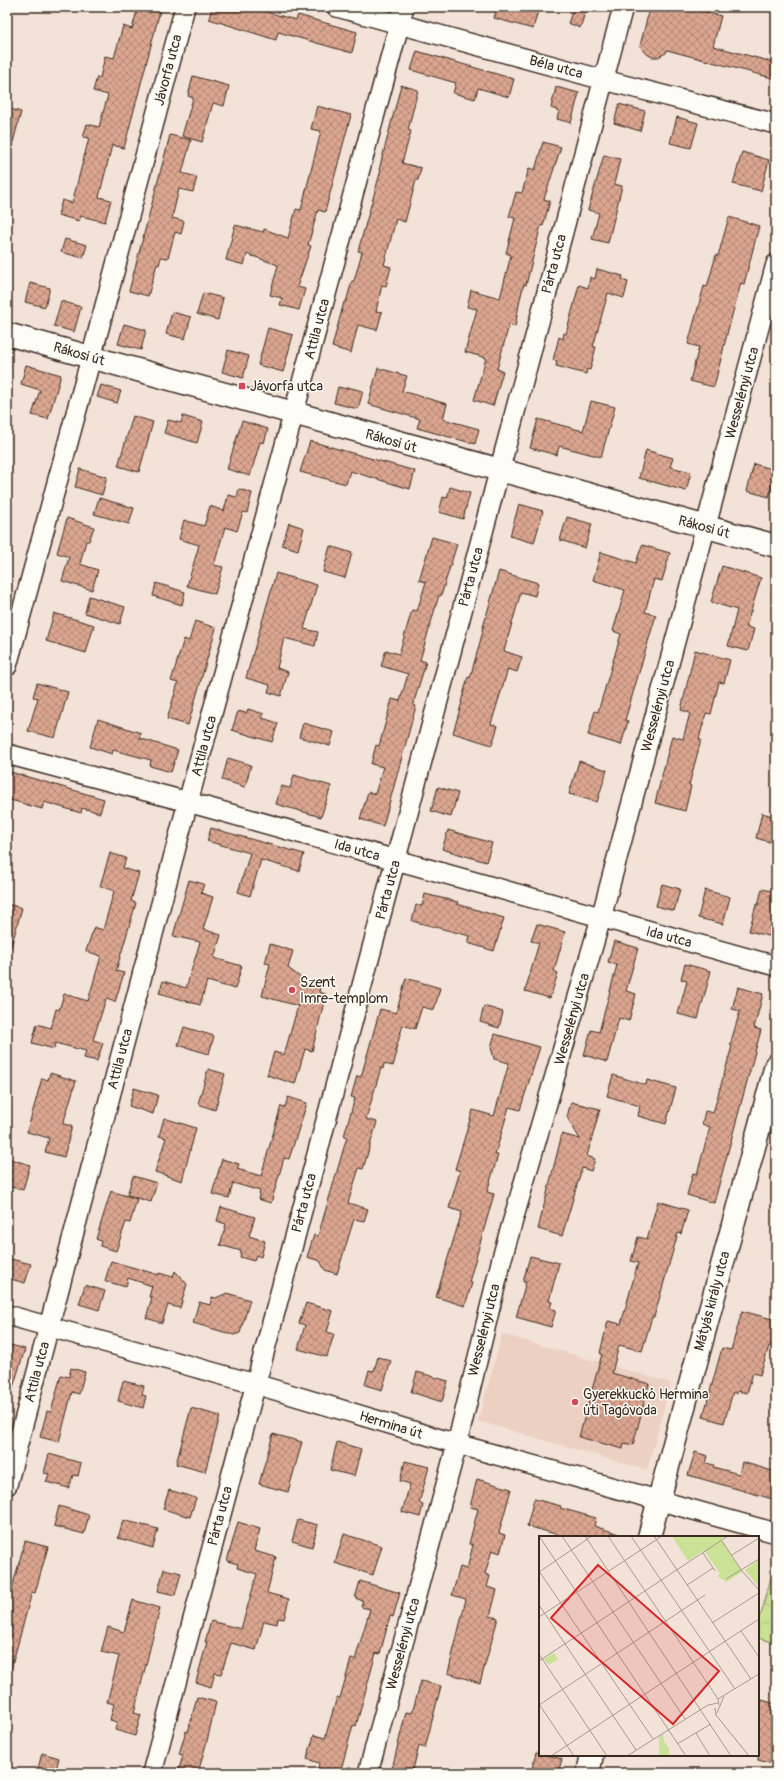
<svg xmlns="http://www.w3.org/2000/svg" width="783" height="1780" font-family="Pangolin,sans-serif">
<defs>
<pattern id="forest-crowns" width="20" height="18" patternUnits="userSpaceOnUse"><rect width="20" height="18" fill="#cae196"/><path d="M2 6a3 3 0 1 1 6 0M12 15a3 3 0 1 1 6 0" fill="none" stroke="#aec181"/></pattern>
<pattern id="building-cross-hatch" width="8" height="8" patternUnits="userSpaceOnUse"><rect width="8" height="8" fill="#dba690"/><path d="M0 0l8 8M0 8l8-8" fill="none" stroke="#b38775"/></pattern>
</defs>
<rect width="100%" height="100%" fill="#f3e2d8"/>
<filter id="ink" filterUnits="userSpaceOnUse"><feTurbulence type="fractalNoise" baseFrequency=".025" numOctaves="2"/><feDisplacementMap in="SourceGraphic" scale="8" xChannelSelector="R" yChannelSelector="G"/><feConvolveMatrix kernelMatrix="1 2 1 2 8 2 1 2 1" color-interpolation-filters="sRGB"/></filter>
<g filter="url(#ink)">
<path fill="#ecd0c2" d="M502,1334L671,1383L647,1470L478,1421Z"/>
<path fill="url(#forest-crowns)" stroke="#82865a" d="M774,1566L776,1567V1643L758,1638L759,1615H761Z"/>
<path fill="url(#building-cross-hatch)" stroke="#3b2a1e" d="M138,7H161L124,148L112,145L99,197L111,200L105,222L81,216L79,221L58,215L62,200L72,203L89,138L83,137L87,124L99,127L108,95L93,91L97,77L100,78L105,56L114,58L123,26L132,29Z
M212,7H248L296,20L298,15L357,32L352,53L278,32L276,40L209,19Z
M497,7H539L533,29L494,18Z
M574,7H587L580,28L568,23Z
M650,7H687L721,16L713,46L776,63V79L667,50L666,53L658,57H652L647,54L640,46Z
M417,51L514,79L509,97L478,88L475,99L453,93L456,83L411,70Z
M193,76L229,86L224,106L213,103L202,142L182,136L193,98L188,96Z
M401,85L418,90L408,130L411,131L402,163L421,168L418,180H416L405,222L396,219L384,265L391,267L386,286L382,285L376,311L382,312L377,330L358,325L351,353L332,347L344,302H346L352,281H354L362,252L358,251L381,170H379Z
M556,87L579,93L571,123L557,119L559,111L551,108Z
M619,104L645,111L640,131L614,123Z
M317,106L351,115L325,212L318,210L308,245L311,246L297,287L305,289L299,310L280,305L282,298L270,295L278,265L247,254L244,265L226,260L235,225L263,232L264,229L288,238L296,209L301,210L321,131L311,129Z
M7,108L21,112L11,150L7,149Z
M677,117L698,123L691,148L670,143Z
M170,135L191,140L182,173L197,177L193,192L179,189L172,218L184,221L181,234L175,232L168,258L161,257L159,265L157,264L148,296L129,291Z
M543,142L561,147L544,199L550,201L543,226L541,225L526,285L524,284L520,299L515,327L509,325L497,369L503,371L493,406L474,400L486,358L465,352L477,309L467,307L471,290L500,298L511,255L506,253L515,218L509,217L516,192L522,193L529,168L535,170Z
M742,152L769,160L761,191L733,184Z
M604,155L620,159L614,184L622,186L608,243L592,239L599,213L588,210Z
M729,217L759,226L744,284L741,283L729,326L714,387L690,381L699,347L688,344L704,286L707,287L716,255L718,256Z
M65,239L87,245L83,258L61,252Z
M597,269L623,276L622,280L628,282L624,298L608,293L593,347H596L590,370L587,369L586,374L556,366L557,361L553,360L559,337L563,339L564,333L566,334L579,285L588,288L590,277L595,279Z
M30,283L50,288L45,307L25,302Z
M203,293L223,298L218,320L197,314Z
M61,301L81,307L74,332L54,326Z
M172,312L191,317L185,339L166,334Z
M124,324L146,330L141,350L118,344Z
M268,328L293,335L283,372L258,365Z
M228,350L249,356L243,378L222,372Z
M26,365L61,375L48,419L32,415L40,390L21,384Z
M378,368L407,376L402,391L447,404L443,419L479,429L475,444L417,428L420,419L368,404Z
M101,385L121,391L117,403L97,397Z
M338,387L347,389V387L363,391L358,409L334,403Z
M591,401L615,407L601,457L559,446L557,455L530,448L538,419L583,431Z
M133,416L153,422L139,472L118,466Z
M183,416L203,422L197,443L164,433L168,420L181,423Z
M242,421L268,429L264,443L260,442L250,476L227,469Z
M310,441L415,471L410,489L350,471L346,484L300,472Z
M646,450L673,458L670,467L691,472L686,491L639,478Z
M754,464L776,470L769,497L747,491Z
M80,469L107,477L102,495L75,487Z
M450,487L470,493L463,519L439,512L443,497L447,498Z
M239,489L252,493L247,513L243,512L237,531L225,527L214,565L223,567L215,594L187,586L199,545L179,539L184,520L204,526L210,506L224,511L228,495L237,497Z
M99,498L134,508L129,524L94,514Z
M519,504L543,511L534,543L510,536Z
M567,517L592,524L585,548L560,540Z
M67,518L94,527L89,541H86L80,564L98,570L92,590L62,581L69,557L57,553Z
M289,523L304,528L298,550L282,545Z
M432,537L457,544L441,596L439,595L420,660L426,662L413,705L416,706L383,826L360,819L368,792L375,794L383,767L371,764L376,745L379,746L392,699L400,701L408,674L381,666L386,650L399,654L412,610L417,611L426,582L419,580Z
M642,545L670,553L662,581L654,579L645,612L656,615L625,720L628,721L621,745L588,735L595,711L598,712L621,634L613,631L625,590L593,580L601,552L636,563Z
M330,546L352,553L345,578L323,572Z
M722,566L761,578L746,627L754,629L748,651L728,646L737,610L711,602Z
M499,571L538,583L535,596L521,592L504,651L522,657L517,672L508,669L491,724L498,726L492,745L453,733L462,702H461L468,677L470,678L483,631H482Z
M276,573L317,585L304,629L318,632L315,646L284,638L277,668L288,672L281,696L268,692L270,685L246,678Z
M156,583L185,592L182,605L153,596Z
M89,596L125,607L120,624L85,613Z
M54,613L94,625L86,653L46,641Z
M195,621L216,628L188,725L167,719L178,683L171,681L184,639L189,641Z
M695,650L730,660L724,683L719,682L711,714L706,713L699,739L701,740L689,785L691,786L685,811L655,803L672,736L683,739L690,713L681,710Z
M37,683L68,692L55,738L28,731L38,698L33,697Z
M248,709L264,714L262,718L278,723L272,742L232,730L238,711L246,713Z
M98,719L141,733L139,738L178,750L171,772L150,766L151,760L113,750L112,754L90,747Z
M303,723L334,732L330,746L299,737Z
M228,758L251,765L245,787L222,780Z
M579,761L607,770L597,802L569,794Z
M7,771L104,799L100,813L82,808L81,813L44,802L42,809L7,799Z
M294,775L331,786L321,817L276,804L281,786L290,788Z
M438,787L458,793L451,817L431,811Z
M762,813L776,817V841L774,840L773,843L756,838Z
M211,828L304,854L299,871L261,860L250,896L238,892L250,853L207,841Z
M448,830L492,843L486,862L442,849Z
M110,853L126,858L123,868L139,873L131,901L136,903L116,971L124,973L115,1002L106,999L93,1040L103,1043L97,1061L84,1058L86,1051L55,1043L54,1049L32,1043L37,1024L51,1028L56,1009L59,1010L64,994L88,1001L101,956L86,951L94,927L103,930L114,891L100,886Z
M189,880L204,884L201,893L213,897L203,929L221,935L214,958L242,966L235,989L207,981L200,1005L159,993L163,981L186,988L200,942L173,936Z
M662,884L680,889L674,911L656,906Z
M762,889L776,892V938L749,931L756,905H758Z
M705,890L730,897L723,924L698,918Z
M425,894L458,902L457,904L504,918L494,951L468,943L470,936L412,921L416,905L422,906Z
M7,904L22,908L11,947L7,946Z
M537,924L565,932L554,971L558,973L550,998L525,991L539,943L531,941Z
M614,941L638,948L626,991L636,994L629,1021L619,1018L607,1062L584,1055L591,1030L599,1032L617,965L608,962Z
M270,944L293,951L288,968L300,977L303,982L320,987L319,992L326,994L312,1051L305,1049L295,1084L267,1075L274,1052L284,1055L298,1006L262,996L270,964L265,963Z
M685,964L711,971L698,1019L678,1014L687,981L681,979Z
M406,978L440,988L434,1010L422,1007L415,1029L403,1025L395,1052H397L393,1066L384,1064L383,1069L381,1068L366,1119L377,1122L363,1169L359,1168L348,1203L368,1209L364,1221L354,1219L337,1274L325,1270L320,1261L307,1257L314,1235L318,1236L347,1137L344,1136L355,1098L351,1097L357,1076L361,1077L380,1009L396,1013Z
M738,987L763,994L754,1028L761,1030L714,1203L687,1195L693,1173L697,1174L710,1127L702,1124L705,1111L713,1113L732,1046L730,1045L740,1011L732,1009Z
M484,1006L503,1012L499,1028L480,1022Z
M184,1027L214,1036L209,1054L178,1045Z
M495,1034L540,1047L520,1110L509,1107L495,1155H498L487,1192L494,1194L469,1282L472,1283L465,1306L436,1297L462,1212L449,1208L460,1171L455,1169L473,1110L494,1116L509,1063L494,1059L491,1047Z
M208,1069L225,1074L215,1110L198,1104Z
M50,1073L76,1081L63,1124L72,1126L64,1157L45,1152L49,1138L27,1132L42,1078L48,1080Z
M613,1075L646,1085L647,1080L676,1088L666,1124L638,1116L640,1106L607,1096Z
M134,1088L158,1095L153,1114L129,1106Z
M288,1097L307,1103L289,1159L284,1158L271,1203L258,1199L260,1191L233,1183L229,1198L212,1194L222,1159L239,1164L237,1169L261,1176L281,1106L285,1107Z
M571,1102L600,1109L587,1156L595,1159L591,1171L582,1168L562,1236L538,1229L562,1134L580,1139L567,1117Z
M164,1118L196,1128L182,1181L155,1172L166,1138L159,1136Z
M7,1158L30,1165L23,1190L7,1186Z
M133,1176L157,1183L151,1202L127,1195Z
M111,1191L137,1199L130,1223L126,1222L116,1251L100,1246L101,1241L96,1239Z
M658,1201L688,1210L681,1234L678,1233L654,1317H652L642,1351L619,1345L612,1373L649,1384L633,1445L624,1443L623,1449L579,1437L602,1354L600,1353L608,1321L621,1324L638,1263L631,1261L638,1237L647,1239Z
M221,1207L255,1217L249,1236L265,1241L261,1257L256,1255L254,1261L240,1257L241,1251L220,1245L226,1224L217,1221Z
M530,1256L559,1263L549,1301L552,1302L550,1308L556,1310L551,1327L516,1317L526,1282H523Z
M7,1258L31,1264L25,1283L7,1278Z
M111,1261L159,1275V1273L173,1277L175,1271L187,1284L180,1308L168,1305L162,1323L146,1318L152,1297H149L152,1286L128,1278L126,1287L105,1281Z
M85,1285L105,1291L99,1310L79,1304Z
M227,1293L250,1300L240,1333L234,1335L193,1323L199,1302L210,1305L212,1297L216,1298Z
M306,1303L333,1311L327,1332L334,1334L327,1357L298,1349L305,1325L299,1323Z
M742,1311L776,1320V1327L771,1346H769L760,1375L753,1373L747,1393L738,1391L737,1394L733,1392L724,1423L703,1417L722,1348L731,1350Z
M7,1344L25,1349L10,1397H7Z
M378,1357L391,1361L382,1390L365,1385L369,1370L374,1371Z
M71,1368L85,1372L79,1394L72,1392L59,1442L40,1437L47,1411L51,1412L61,1375L69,1377Z
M417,1372L448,1381L442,1402L411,1392Z
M123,1381L144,1386L142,1395L146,1396L143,1408L118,1401Z
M191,1408L220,1416L205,1472L176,1464Z
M273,1434L302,1442L288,1492L259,1484Z
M337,1442L361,1449L354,1476L330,1470Z
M695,1452L708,1456L706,1463L714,1465L713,1467L739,1474L742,1462L776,1472V1500L688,1475Z
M49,1454L81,1463L78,1476L73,1475L69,1488L46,1482L49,1474L44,1473Z
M405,1461L429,1467L419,1503L423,1505L420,1517L402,1512L410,1484L400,1481Z
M477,1479L511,1489L499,1533L505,1535L500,1553L492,1550L485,1574L490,1576L487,1587L497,1590L490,1616L498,1618L480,1683L448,1673L466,1599L452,1595L460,1567L467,1569L473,1545L469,1544L478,1509L470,1507Z
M169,1490L196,1498L190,1517L163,1509Z
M534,1499L561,1506L560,1508L596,1518L594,1526L619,1534V1537H566L527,1526Z
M59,1506L89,1515L84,1534L54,1526Z
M123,1520L158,1529L153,1548L118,1538Z
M298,1520L318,1525L312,1547L292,1541Z
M238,1522L260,1529L254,1551L276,1557L267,1593L289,1599L284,1619L278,1618L277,1624L264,1621L256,1650L231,1643L221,1674L215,1673L211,1687L196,1682L207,1642H205L211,1621L241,1629L257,1574L237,1568L238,1564L227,1561Z
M344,1534L382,1546L373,1575L335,1563Z
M25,1541L48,1547L35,1593L32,1592L11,1669L7,1668V1599H9Z
M164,1569L181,1573L175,1595L158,1591Z
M360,1581L400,1593L393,1617L390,1616L380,1654L376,1653L356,1726L353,1725L340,1773H317L319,1763L307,1759L314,1735L325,1738L337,1697L340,1698L351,1659L355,1660L370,1609L361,1607L363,1601L355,1598Z
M133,1600L160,1608L134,1713L141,1715L135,1736L115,1730L117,1722L110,1720L114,1704L107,1702L119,1656L101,1652L108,1627L124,1632Z
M421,1681L441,1686L425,1748L419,1746L412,1773H391L406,1712L412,1713Z
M197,1697L216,1702L208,1737L198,1773H178L183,1755L179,1754L186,1731L188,1732Z
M762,1700L776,1704V1765L758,1760V1713Z
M536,1752L540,1753V1755H547L562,1759L558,1773H531Z
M42,1753L59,1758L55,1773H37Z"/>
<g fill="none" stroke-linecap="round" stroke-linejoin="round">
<g stroke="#3b2a1e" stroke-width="22">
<path id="street" d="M337,7L604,80L776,124
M7,666L91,358L185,7
M7,754L188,802L776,966
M7,1315L255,1384L457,1444L776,1533
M7,1485L188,802L404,7
M152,1773L623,7
M368,1773L457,1444L502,1258L601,918L776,264"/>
</g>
<g stroke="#3b2a1e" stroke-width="25">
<path id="secondary" d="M7,334L776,546
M649,1537L776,1065
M588,1773L592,1755"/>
</g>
<use href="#street" stroke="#fdfcf7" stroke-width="19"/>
<use href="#secondary" stroke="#fdfcf7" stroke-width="22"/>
</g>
</g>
<g fill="#d1495b" stroke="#fdfcf7" stroke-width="1.5">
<rect x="238" y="382" width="8" height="8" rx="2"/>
<circle cx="292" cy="990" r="4"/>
<circle cx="575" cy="1402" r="4"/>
</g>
<g text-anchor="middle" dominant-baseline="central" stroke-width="3" stroke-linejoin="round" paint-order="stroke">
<g font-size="14" fill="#3b2a1e" stroke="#fdfcf7">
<text transform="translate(556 67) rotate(15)">Béla utca</text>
<text transform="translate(168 70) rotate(-75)">Jávorfa utca</text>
<text transform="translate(554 264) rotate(-75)">Párta utca</text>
<text transform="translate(317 329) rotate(-75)">Attila utca</text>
<text transform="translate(79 354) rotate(16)">Rákosi út</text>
<text transform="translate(742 393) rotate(-75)">Wesselényi utca</text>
<text transform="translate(391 441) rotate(16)">Rákosi út</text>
<text transform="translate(704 527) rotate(15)">Rákosi út</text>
<text transform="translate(471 577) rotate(-75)">Párta utca</text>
<text transform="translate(658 706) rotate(-75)">Wesselényi utca</text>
<text transform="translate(204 746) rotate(-75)">Attila utca</text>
<text transform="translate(357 850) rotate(16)">Ida utca</text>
<text transform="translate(388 890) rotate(-75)">Párta utca</text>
<text transform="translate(669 937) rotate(15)">Ida utca</text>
<text transform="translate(572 1019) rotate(-74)">Wesselényi utca</text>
<text transform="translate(120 1059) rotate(-75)">Attila utca</text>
<text transform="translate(304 1203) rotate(-75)">Párta utca</text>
<text transform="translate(712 1301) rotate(-75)">Mátyás király utca</text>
<text transform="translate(484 1330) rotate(-76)">Wesselényi utca</text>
<text transform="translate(37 1372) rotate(-75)">Attila utca</text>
<text transform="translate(391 1425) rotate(17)">Hermina út</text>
<text transform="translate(220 1516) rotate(-75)">Párta utca</text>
<text transform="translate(403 1644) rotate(-75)">Wesselényi utca</text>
</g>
<g font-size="14" fill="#3b2a1e" stroke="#fdfcf7" text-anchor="start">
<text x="250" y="386">Jávorfa utca</text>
<text x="300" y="982">Szent<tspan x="300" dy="16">Imre-templom</tspan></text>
<text x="583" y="1394">Gyerekkuckó Hermina<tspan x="583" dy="16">úti Tagóvoda</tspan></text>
</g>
</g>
<g transform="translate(539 1536)">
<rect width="220" height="220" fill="#f3e2d8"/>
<path d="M133,0H186L182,3L203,36L187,46L178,40L181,38L165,14L149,25ZM220,24V51L206,34ZM15,117L19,123L10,129L5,123ZM124,198L125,205L130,212V220H120V200Z" fill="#cae196"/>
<path fill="none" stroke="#a9988e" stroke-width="1" d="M0,0L147,220M23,0L146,183M46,0L192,220M69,0L179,163L180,169M92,0L196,153M115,0L212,143M183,5L203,35L220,54M164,17L176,35M193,19L220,2M0,35L114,203M0,36L53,0M187,43L220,23M148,49L174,32M0,69L97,214M0,81L123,0M173,87L220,57M202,95L220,121M0,118L68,220M0,125L189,0M179,163L220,138M0,168L35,220M0,169L166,59M176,172L177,179L210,220M178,177L185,160M157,197L171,220M138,208L172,188M12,220L220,83M88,220L169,169L179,167"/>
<path fill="#d62828" fill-opacity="0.15" stroke="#d62828" stroke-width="2" d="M59,29L180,135L134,188L12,82Z"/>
<rect width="220" height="220" fill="none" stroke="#3b2a1e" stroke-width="2"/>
</g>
<rect width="783" height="1780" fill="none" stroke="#fdfcf7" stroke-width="24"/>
<rect x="12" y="12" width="759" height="1756" fill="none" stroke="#3b2a1e" stroke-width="1.5" filter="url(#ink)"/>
</svg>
